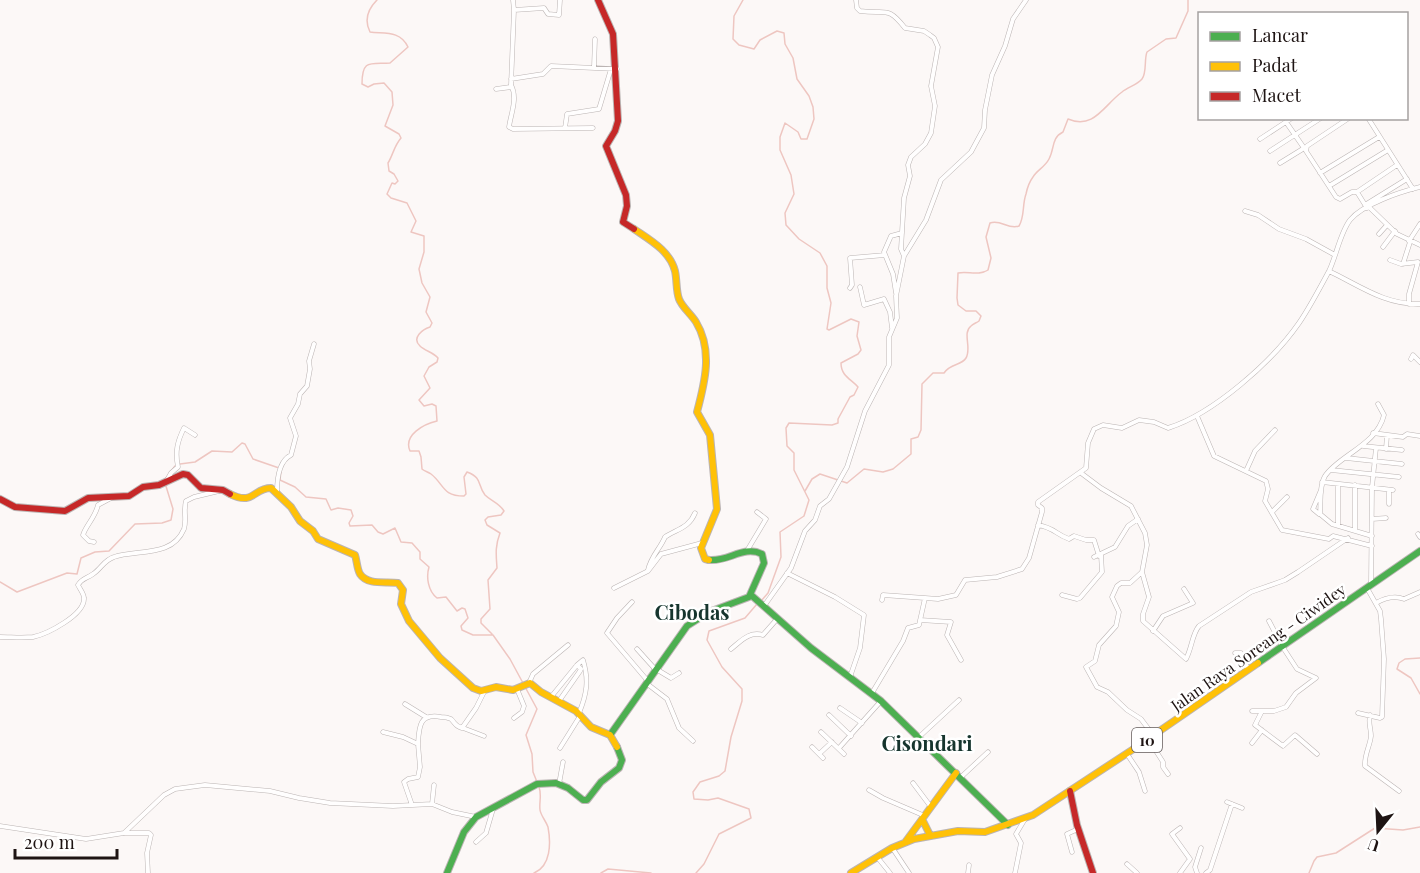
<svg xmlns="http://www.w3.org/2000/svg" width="1420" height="873" font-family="'Playfair Display',serif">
<rect width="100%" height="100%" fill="#fcf8f7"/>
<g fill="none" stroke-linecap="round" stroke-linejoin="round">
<path stroke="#eec6c1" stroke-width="1.5" d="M377,0C368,9 364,20 370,32C384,34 400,30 408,47L390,63C370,64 362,59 362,84L368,87L374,84L384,83L392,92L393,105L385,126L399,134L401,138C394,146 393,155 388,163L389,171L394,174L398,181L395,184L392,183L387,194L391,198L407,203L416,221L411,232L424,236V252L419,269L422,283L430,297L426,312L432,323L430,327C423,329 411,338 420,346C425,351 433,352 438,358L437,362L429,367L424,376L430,388L419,400L424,406L432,404L436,406L437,421C424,424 403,435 410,451H419L421,457L422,469C424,471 428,472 431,474C444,484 442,496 464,496L466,494L464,477L467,472C483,478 477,485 485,495C491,501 499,503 504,511L501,515L488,517L485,520L487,525L500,533C495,546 496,554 497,568L488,580L490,609L481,619V623L492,634
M743,0L734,16L733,39L739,45L754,49L760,40L777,31L784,33L785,44L793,58L797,79L809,96L813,107L814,119L807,139H801L798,132L785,123L780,137V150L791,175L794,194L785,213L786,225L799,239L820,253L827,266V288L831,303L827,329L829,330L851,319L859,322L857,336L861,350L858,354L841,363C841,376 851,379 858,387L854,395L850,397L838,419V423L832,425L789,423L786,428L787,446L794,453V470L809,500L804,516L780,532L781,557L768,593L761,601
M180,464L195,462L212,451L232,452L242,443L245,444L253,459L279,468
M281,471L280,480L295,487L306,497L326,499L331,510L338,508L351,510L353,516L349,523L350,526L372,525L378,532L383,534L395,528L401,542L412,543L420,552V559L429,567C426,577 428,591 437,598L446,597L457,611L462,608L465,609L468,618L461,626L462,630L473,635H493L510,659L537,709L526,735L532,754L533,772L537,782
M166,478L175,466
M805,491L812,479L820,474L847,483L864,469L883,472L893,469L911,454V439L918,437L921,430L922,384L933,373H944C951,363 961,366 966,358C972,348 962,333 971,326C973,324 976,323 979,321L981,316L976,311H966L958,305L957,298L958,273C968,271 979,276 988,270L991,258L986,237L990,223C1001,219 1008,230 1019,226C1025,216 1022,205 1026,194C1027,189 1030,181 1033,177C1037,170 1045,167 1049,159C1055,148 1051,138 1063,132L1068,119C1094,130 1104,105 1122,92C1128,87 1137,85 1142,79C1147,73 1144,59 1147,52L1166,39L1176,38L1188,11V0
M0,582L17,592L67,573L77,574L81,558L95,552L109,551L135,524L162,523L171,520L173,509L165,483
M1420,658L1405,659L1399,663L1397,669L1411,678L1420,694
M534,873C551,866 551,843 548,827C546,821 541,816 540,810C539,802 542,795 539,787
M601,873L608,869L651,873
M696,873L704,864L719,834L751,818L749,809L718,798L708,800L694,799L693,792L700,782L719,776L725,771L731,737L742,701V689L722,667L707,640L709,631L745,618L757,604
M1309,873L1314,861L1317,857L1336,853L1375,828L1403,830L1420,827"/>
<g stroke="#bbb4b3" stroke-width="5">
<path id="street" d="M513,0L514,10
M560,0L559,15L548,14L544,8L514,10L511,85C518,98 511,113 509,127L513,129L593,128
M856,0L857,8L860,11C887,15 887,5 905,28L924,31L930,35L934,38L938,47L931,86L935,106L931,133L925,144L911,157L908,165L910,176L904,198L901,249L904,256
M594,67L595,39
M511,79L543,74L551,66L617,69
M496,89L511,87
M1349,118L1307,146L1306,151L1336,197L1340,199L1352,192H1357L1367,208
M1368,118L1413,189
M1286,122L1304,148
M565,128L567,114L599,109L611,69
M1260,139L1292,118
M1270,151L1321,118
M1280,163L1306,147
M1320,173L1379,137
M1329,186L1388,150
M1357,192L1397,165
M1365,205L1407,179
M1369,207L1397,234L1420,245
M1245,211L1258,215L1279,229L1306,239L1335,255
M1379,234L1387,225
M1409,241L1420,224
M1383,247L1395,231
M1390,260L1401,264L1418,262L1409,294V304
M1403,264L1410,242
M1329,271C1360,286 1385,305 1420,304
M860,287L864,305L884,299L890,312L892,328
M850,288L852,285L850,258L885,255
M896,293L893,274L884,252L891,236L902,233
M1411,359L1413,355L1420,362
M1197,416L1214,456L1266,481L1268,489L1265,501L1282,530L1329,539L1333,536L1372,546
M1373,433L1403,437L1407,434L1420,436
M1363,446L1402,450
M1386,449L1387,435
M1346,458L1402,464
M1331,470L1399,477
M1246,471L1255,451L1275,430
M1081,473L1101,488L1131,506L1145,533L1147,545L1142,572L1149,597L1143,614V621L1186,659C1192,648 1192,634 1199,626L1251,592L1285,580L1298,572L1348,538
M166,482L171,473L178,467C175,452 177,442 184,428L195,435
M1322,482L1393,490
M277,492C277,478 279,461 291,455L296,436L290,418L298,404L300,394L307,386L310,369L309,361L314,344
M1389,504V490
M1272,512L1287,497
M1319,514L1313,509L1321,490
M1372,519L1386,518
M1038,525C1055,528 1055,534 1069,539L1074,536L1086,540H1094L1099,556
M1338,526V484
M1355,530V485
M1418,534L1420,537
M1372,536L1332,524L1320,514C1321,503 1319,486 1325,476C1339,455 1377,445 1384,415L1378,404
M94,542L89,541L83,535C86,525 95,518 98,505L111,498
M748,549L766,519L757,512
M1094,557L1115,547L1128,526L1138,519
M648,570C651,556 660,549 665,537C677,529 689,528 695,513
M1142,572L1130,583H1121L1117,586L1112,597L1119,612L1116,626L1099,645L1095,661L1086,667L1097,687L1108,692L1127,710L1141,719L1153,735
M787,573L835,597L864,615L860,648L850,677
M1371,584L1372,487L1376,448
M614,588L648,571L661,554L702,543
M1062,595L1077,599L1080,598L1102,572L1101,555
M882,600L883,595L925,598
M632,602L617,618L607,633L647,680
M1376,603C1385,598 1394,595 1404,599L1420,592
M764,606L791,568L805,531L815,520L820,506L829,499L847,467L865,411L889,365V337L897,318L896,296L904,256L926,220L941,180L971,152L984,128L985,110L992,75L1005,46L1013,19L1026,0
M920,620L951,622L947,635L961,660
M1153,631L1163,616L1193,603L1184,589
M0,637C11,637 22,638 33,637C47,634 85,615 84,598C84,594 80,589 78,585C82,578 86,579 93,574C101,569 104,560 114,557C137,549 172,558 184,529C187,520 183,510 186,501L194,497L219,491
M637,649L655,669
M731,649C741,641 749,631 763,635L777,619
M1235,653H1241L1248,669
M577,665L583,660C589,680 587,694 579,713
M656,669L671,678L679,673
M529,683L533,674L568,645
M646,683L667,699L679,728L693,741
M872,693L903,641L908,628L919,625L925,598L938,599L956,595L965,580L997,577L1022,569L1029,558L1042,512V508L1038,505V502L1086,468L1088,443L1094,429L1103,425L1122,428L1139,420L1154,422L1168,428C1213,414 1272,362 1299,323C1308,310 1321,286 1329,271C1336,257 1340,233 1350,220C1363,204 1400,192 1420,187
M551,697L577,665L581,669L580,671L559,701
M405,704L426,717
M840,708L862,723
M1252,711H1274L1286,707L1296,693L1316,678L1297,669L1282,646L1269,621
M1262,711L1255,725L1283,746L1295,735L1317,754
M1358,713L1380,718L1382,717L1384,659L1381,619L1380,611L1367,588
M829,715L851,736
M1370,715C1368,723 1371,729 1371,736C1370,746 1364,755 1365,766L1399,791
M514,718L522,712L524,706L517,689
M463,728L484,736
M383,732L403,737L418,744L420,767L418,777L408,779L404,782L412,805
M821,732L844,754
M919,737L959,700
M1149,740L1163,762V767L1168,774
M1252,743L1262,730
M418,744C419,727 419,713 441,717C443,717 449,718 451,719C456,724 455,726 462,728L476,708L485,690
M812,747L823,758
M560,748L580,716
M839,748L881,701
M819,754L832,742
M1127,754L1139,772L1145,791
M960,778L988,752
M913,783L931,807
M559,784L563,762
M869,790L883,798L925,816
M1227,802L1242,808
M432,804L434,785
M0,826L86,839L124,833H149L151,835L147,853L148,873
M1180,828L1172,834L1190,859L1180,873
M124,833L164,795L175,789L205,785L270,791L299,798L330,803L393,806L432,804L452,812L476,817
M476,842L486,833L493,809
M893,849L909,873
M1072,852L1067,834L1078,829
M878,858L890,873
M1127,864L1137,873
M968,873L969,865
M1015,873L1021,843L1016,834L1025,819
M1197,873L1195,867L1201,848
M1206,873L1210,870L1232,804"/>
</g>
<g stroke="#bbb4b3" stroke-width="8">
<path id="fast" d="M751,595L811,648L881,701L1008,825
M1258,663L1420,551
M610,735L687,626L709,612L749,597L764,563L762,554C743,545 729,562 709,560
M447,873L464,832L476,817L537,784L556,783L568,788L583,800H587L601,782L619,768L622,760L617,747"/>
</g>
<g stroke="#bbb4b3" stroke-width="8">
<path id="slow" d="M634,229C650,240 670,251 675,271C677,280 676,291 679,299C682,307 691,314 696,322C713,350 705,382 697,412L710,435L717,509L701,548L705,559L709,560
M230,494C254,506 253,488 271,488L291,507L300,521L313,531L318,539L355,555C357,561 357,569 360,574C368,586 387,581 398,583L403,590L401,604L409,621L440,658L473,688L481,691L496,687L513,690L530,683L541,692L576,711L591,727L610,735L617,747
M923,821L930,835
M906,841L956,773
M851,873L892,848L914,839L958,831L985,832L1033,815L1132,750L1258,663"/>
</g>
<g stroke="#bbb4b3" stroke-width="8">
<path id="jam" d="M598,0L613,34L618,121L615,131L606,146L626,195L627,206L623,222L634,229
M0,499L15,507L65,511L88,498L129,496L143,487L159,485L183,474L188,475L201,488L223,490L230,494
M1070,791L1077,825L1093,873"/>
</g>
<use href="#street" stroke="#fffefe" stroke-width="4"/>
<use href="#fast" stroke="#4caf50" stroke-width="6"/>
<use href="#slow" stroke="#ffc107" stroke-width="6"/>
<use href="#jam" stroke="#c62828" stroke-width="6"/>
</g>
<g text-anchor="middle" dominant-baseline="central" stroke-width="5" stroke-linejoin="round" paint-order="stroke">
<rect fill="#fff" stroke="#625a5a" stroke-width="1.5" x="1132" y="728" width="30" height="24" rx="4.5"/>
<g font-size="15" font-weight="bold" fill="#1e1413">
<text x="1147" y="740">10</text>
</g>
<g font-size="16" fill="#1e1413" stroke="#fff">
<text transform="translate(1258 647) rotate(-35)">Jalan Raya Soreang - Ciwidey</text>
</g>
<g font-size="20" font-weight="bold" fill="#16352e" stroke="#fff">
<text x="692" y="611">Cibodas</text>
<text x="927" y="742">Cisondari</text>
</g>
</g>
<rect x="1198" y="12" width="210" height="108" fill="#ffffff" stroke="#a5a1a1" stroke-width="1.5"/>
<rect x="1210" y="32" width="30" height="9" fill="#4caf50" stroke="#a5a1a1" stroke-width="1.5"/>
<text x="1252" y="42" font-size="18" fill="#1e1413">Lancar</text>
<rect x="1210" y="62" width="30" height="9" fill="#ffc107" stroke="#a5a1a1" stroke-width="1.5"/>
<text x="1252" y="72" font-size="18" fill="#1e1413">Padat</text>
<rect x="1210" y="92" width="30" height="9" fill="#c62828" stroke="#a5a1a1" stroke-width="1.5"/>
<text x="1252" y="102" font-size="18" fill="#1e1413">Macet</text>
<g transform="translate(1378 831) rotate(198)" stroke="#ffffff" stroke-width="4.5" paint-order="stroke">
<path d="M0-4.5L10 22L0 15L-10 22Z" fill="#1e1413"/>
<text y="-9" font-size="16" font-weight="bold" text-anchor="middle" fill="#1e1413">U</text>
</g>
<path d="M15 849v9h102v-9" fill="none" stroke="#1e1413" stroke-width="3"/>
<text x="24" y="849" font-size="18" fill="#1e1413" stroke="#ffffff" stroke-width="4.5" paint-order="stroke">200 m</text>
</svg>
